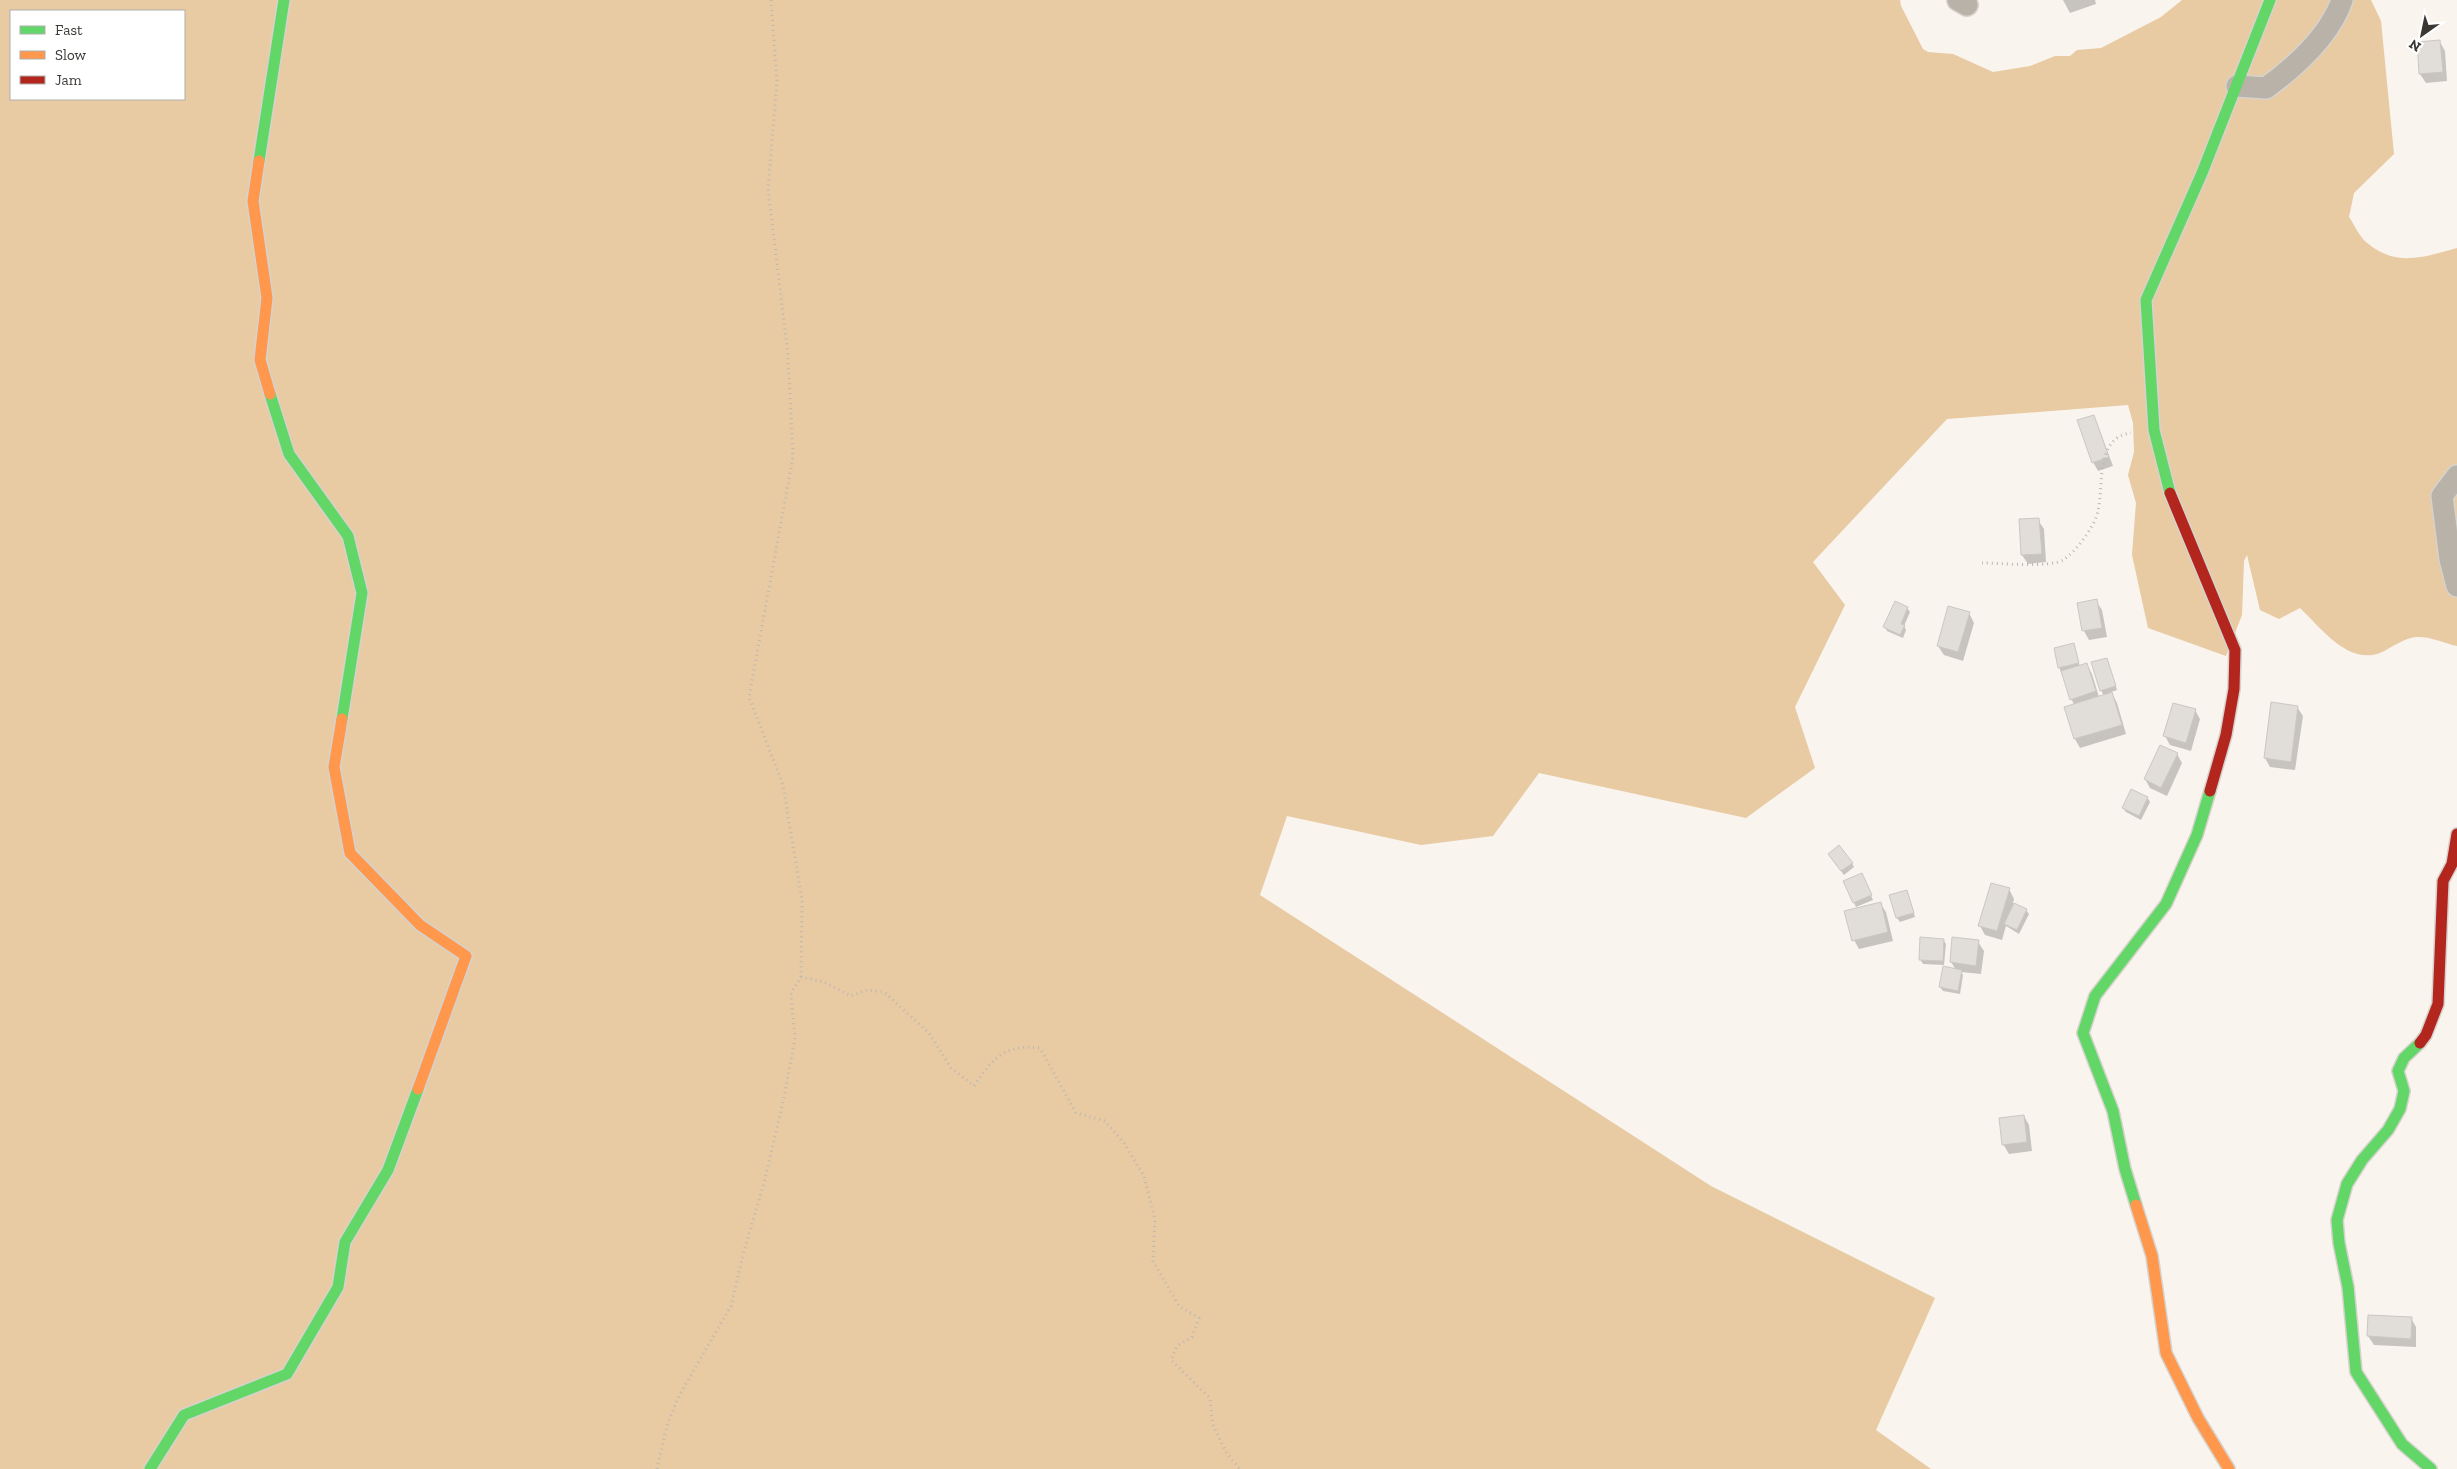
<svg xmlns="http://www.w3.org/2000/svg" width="2457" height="1469" font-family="'Zilla Slab',serif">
<rect width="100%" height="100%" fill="#f9f4ee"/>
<path fill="#e8caa3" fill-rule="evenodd" d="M0,0H1900L1901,6L1923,49L1928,52L1953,54L1993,72L2030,66L2055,56H2070L2077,50L2101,48L2161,17L2182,0H2371L2381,21L2394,154L2354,193L2349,217C2354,224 2359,236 2366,242C2396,268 2424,257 2457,248V646C2444,643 2430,636 2416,637C2404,638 2391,648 2380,653C2348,665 2321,628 2300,608L2279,619L2260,610L2247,555L2244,561L2242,615L2226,656L2148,628L2132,555L2136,503L2128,475L2134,452L2133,423L2128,405L1947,419L1813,562L1845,605L1795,707L1815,768L1746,818L1539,773L1493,836L1421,845L1287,816L1260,895L1711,1186L1935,1298L1876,1430L1931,1469H0ZM11,11H184V99H11Z"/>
<path fill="#0003" d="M2063,0H2095L2096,4L2070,13Z
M2440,42L2445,51L2447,81L2426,83L2420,74Z
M2094,416L2113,466L2098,471L2093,462Z
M2038,520L2044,529L2046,562L2028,564L2022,555Z
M2096,601L2102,610L2107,637L2089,640L2084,631L2079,604Z
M1907,608L1910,612L1904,626L1906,630L1903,638L1887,631L1885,627Z
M1969,613L1974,623L1963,661L1944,655L1938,646Z
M2074,645L2080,667L2087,665L2092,674L2099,697L2104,696L2101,690L2107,659L2117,690L2111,692L2117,703L2126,734L2080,748L2075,739L2065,707L2074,705L2059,667Z
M2297,707L2303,716L2295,770L2270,767L2265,758Z
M2195,710L2200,719L2191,751L2170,745L2165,736Z
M2177,754L2182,763L2167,796L2150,788L2145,779Z
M2147,797L2150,802L2141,820L2126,812L2123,808Z
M1831,858L1852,863L1854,867L1844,875Z
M1864,879L1873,900L1856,907L1844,882Z
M2009,889L2014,899L2013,903L2026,910L2029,914L2019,934L2006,926L2002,940L1985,935L1980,926Z
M1909,896L1915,917L1900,922L1897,918Z
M1880,903L1886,912L1893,941L1859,949L1854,940Z
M1943,940L1946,944L1944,965L1923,964L1920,959Z
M1978,942L1984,951L1981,974L1961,972L1963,975L1960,994L1943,991L1940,987L1956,970L1951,962Z
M2024,1116L2029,1125L2032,1151L2009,1154L2003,1144Z
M2411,1318L2416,1327V1347L2374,1345L2368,1336Z"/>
<path fill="#e1ddd9" stroke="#cbc7c3" d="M2440,40L2443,72L2419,74L2417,42Z
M2094,415L2109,457L2092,463L2077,420Z
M2039,518L2042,554L2021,555L2019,519Z
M2097,599L2102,628L2082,631L2077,603Z
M1895,601L1908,607L1901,624L1905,625L1900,635L1883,627Z
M1948,606L1970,612L1958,652L1937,646Z
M2074,643L2079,663L2058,668L2054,648Z
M2107,658L2116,686L2100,691L2091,662Z
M2087,663L2096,691L2070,700L2061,671Z
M2112,692L2122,725L2074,739L2064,707Z
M2271,702L2298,706L2291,762L2264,758Z
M2173,703L2196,709L2186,743L2163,736Z
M2160,745L2178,753L2161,788L2144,779Z
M2131,789L2148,797L2139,816L2122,808Z
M1839,845L1853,863L1841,871L1828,854Z
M1862,873L1872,895L1853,903L1843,881Z
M1991,883L2010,888L1997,931L1978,926Z
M1907,890L1914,913L1896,918L1889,895Z
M1881,902L1888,932L1852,941L1844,911Z
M2014,903L2027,909L2017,930L2004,924Z
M1920,937L1944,939L1943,961L1919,960Z
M1952,937L1979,940L1976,966L1950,962Z
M1943,966L1962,970L1958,991L1939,987Z
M2024,1115L2027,1142L2002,1145L1999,1118Z
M2368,1315L2412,1317L2411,1339L2367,1336Z"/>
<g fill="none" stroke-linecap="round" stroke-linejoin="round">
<g stroke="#d6d2cd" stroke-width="24">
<path id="street" d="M1958,0L1967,5
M2237,86L2266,88C2296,66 2330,35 2342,0
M2457,476L2442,496L2450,559L2457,586"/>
</g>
<g stroke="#d6d2cd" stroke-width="14">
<path id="fast" d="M259,161L284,0
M270,394L289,454L348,536L362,593L342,719
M2170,493L2154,430L2146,300L2202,173L2270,0
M2420,1043L2404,1058L2398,1071L2404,1091L2400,1109L2388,1130L2362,1160L2347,1184L2337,1220L2339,1243L2348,1287L2356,1372L2402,1444L2431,1469
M2136,1205L2125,1169L2113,1111L2083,1033L2095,996L2166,904L2197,835L2210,791
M150,1469L184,1415L287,1374L338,1287L345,1242L388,1170L418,1089"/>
</g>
<g stroke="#d6d2cd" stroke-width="14">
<path id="slow" d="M259,161L253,201L267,298L260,360L270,394
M342,719L334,767L350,853L420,925L466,956L418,1089
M2136,1205L2152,1256L2166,1353L2198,1418L2229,1469"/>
</g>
<g stroke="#d6d2cd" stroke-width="14">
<path id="jam" d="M2170,493L2235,650L2234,689L2226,735L2210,791
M2420,1043L2426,1035L2438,1004L2443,881L2452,864L2457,834"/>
</g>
<path stroke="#bdb8b1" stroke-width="3" stroke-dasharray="1 4" stroke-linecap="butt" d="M771,0L777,82L768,189L788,355L793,457L749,697L783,785L802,900L801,977
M1982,563C1999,563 2050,568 2063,560C2076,552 2095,526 2098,511C2104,485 2095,437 2131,433
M657,1469L668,1422L679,1396L731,1306L744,1251L764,1183L784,1098L795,1038L791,993L801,977L824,982L851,996L867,990L884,992L929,1033L951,1068L974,1086C993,1058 1004,1044 1040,1048L1076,1113L1105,1121L1124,1143L1144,1176L1155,1219L1153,1261L1179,1306L1199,1318L1192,1337L1177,1346L1171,1360L1210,1398L1213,1425L1227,1454L1240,1469"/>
<use href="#street" stroke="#b9b2a8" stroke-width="21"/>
<use href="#fast" stroke="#63d668" stroke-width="11"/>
<use href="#slow" stroke="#ff974d" stroke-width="11"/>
<use href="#jam" stroke="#b3261e" stroke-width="11"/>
</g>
<rect x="10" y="10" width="175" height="90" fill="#ffffff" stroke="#b0afad"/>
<rect x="20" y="26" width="25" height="8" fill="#63d668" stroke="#b0afad"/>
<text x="55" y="35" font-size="15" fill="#3a3733">Fast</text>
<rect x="20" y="51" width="25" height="8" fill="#ff974d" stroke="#b0afad"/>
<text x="55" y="60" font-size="15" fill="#3a3733">Slow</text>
<rect x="20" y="76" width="25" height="8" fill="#b3261e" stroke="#b0afad"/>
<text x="55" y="85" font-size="15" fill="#3a3733">Jam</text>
<g transform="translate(2422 35) rotate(213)" stroke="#ffffff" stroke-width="4" paint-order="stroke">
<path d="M0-4L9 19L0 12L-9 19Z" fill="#3a3733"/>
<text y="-8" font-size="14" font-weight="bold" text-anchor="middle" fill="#3a3733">N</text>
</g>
</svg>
